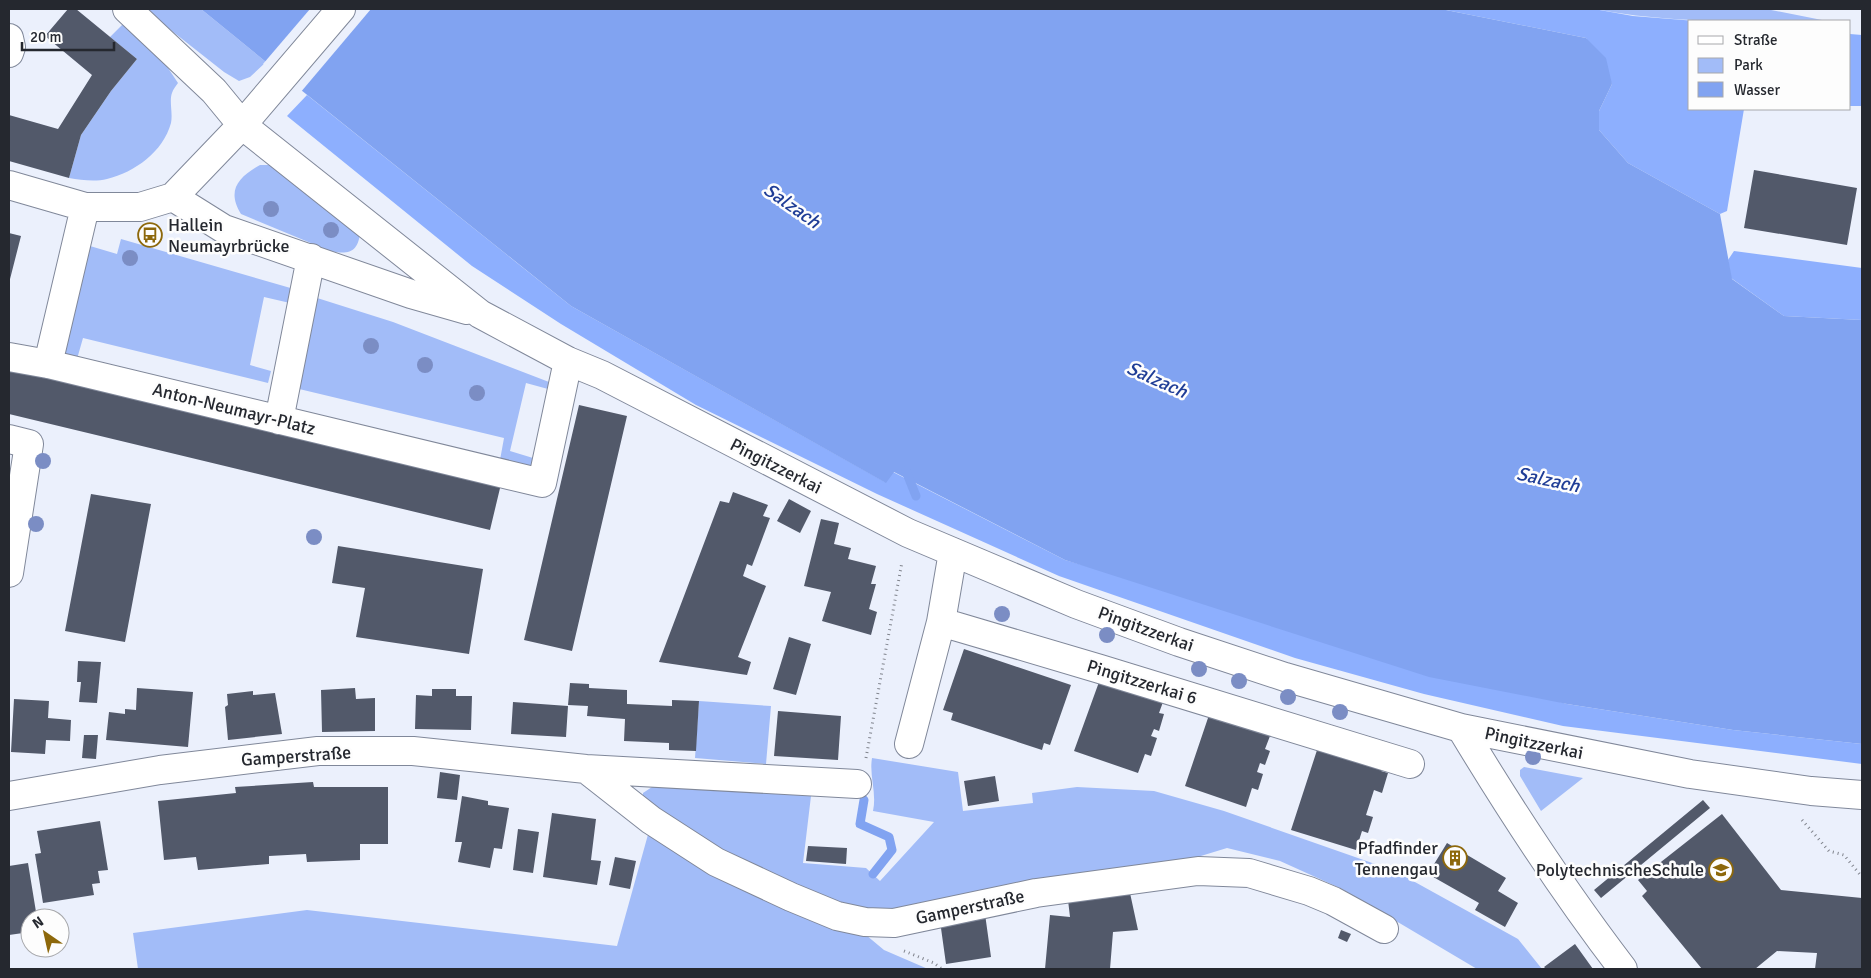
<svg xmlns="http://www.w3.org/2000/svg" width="1871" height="978" font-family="Signika,sans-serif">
<rect width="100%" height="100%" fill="#ebf0fc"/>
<path fill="#a2bcf8" d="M144,9H201L266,62L250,77L239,81L224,72Z
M1594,9H1766L1827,21C1749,21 1672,24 1594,9Z
M124,23L158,53L178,83C176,86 173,89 172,93C169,101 173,113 171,123C163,152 135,172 107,179C95,182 81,180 69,178L81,135L111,91L137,59L110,37Z
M260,165H272L360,231C359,252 349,255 330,251L241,214C226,190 239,177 260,165Z
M121,239L294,289L290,303L264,297L250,365L271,371L268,383L83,338L77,359L63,355L90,246L117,254Z
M314,297L393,322L549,382L552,386L548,389L526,383L510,451L533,458L530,469L500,460L504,438L295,388Z
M699,701L771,706L766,764L695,758Z
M872,758L958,772L963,811L1033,803L1032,793L1077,787L1154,791L1224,811L1395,871L1518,939L1542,969H1477L1342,889L1280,861L1227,848L1191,859L901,908L872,912L841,906L716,851L643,799V793L652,787L674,786L811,796L803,863L866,868L880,881L934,822L873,811C877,793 869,776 872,758Z
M1524,767L1583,778L1541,811L1520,776V770Z
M649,831L860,930L884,950L928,969H138L133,933L307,910L617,946Z"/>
<path fill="#8daffe" d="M1441,9H1594L1633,16L1696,21H1690V109H1744L1727,211L1720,214L1628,163L1599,130V111L1612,84L1586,38Z
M1850,34L1862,35V106H1850Z
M307,95L571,306L885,482L893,472L1065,560L1567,704L1733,730L1862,744V764L1563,726L1424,694L1295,658L1059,576L877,494L696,405L561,324L472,266L287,116Z
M1734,251L1862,268V320L1784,316L1731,278L1728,260Z"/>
<path fill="#81a3f1" d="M201,9H1441L1586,38L1606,58L1612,84L1599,111V130L1628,163L1720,214L1732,279L1784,316L1862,320V744L1733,730L1567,704L1429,677L1065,560L894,472L886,483L571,306L266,62Z"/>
<path fill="#ebf0fc" d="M310,9H371L300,93L263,64Z"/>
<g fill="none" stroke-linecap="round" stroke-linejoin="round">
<path stroke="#81a3f1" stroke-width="9" d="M906,471L916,496
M864,800L860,824L889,837L892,850L873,874"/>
</g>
<path fill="#52596a" d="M68,9H76L137,59L111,91L81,135L69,178L9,161V115L58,129L92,75L45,36Z
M1754,170L1857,188L1847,245L1744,228Z
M9,233L21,236L9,283Z
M9,366L501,484L490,530L9,414Z
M579,405L627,416L572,651L524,640Z
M733,492L768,505L763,516L770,518L752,566L747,564L743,576L766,586L738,657L751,662L747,675L659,662L720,501L729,503Z
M91,494L151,504L125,642L65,631Z
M789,499L811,511L800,533L777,521Z
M821,519L839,523L834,544L851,548L848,559L876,566L871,584H876L869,609L877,612L871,635L822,621L831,592L804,586Z
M338,546L483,569L469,654L356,637L365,588L332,583Z
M789,637L811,644L796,695L773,689Z
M964,649L1071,685L1050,745L1044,743L1042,750L951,720L953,713L943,710Z
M78,661L101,662L97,703L79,702L81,682H77Z
M1099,682L1163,702L1159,713L1164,714L1159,731L1154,729L1151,736L1157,738L1151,756L1145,754L1138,773L1074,751Z
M570,683L589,684V688L627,690V704L672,706V700L699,701L696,751L669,750V743L624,741L625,719L587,716L588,706L568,705Z
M137,688L193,692L188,747L106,740L109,712L125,714V709L136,710Z
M355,688L356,699L375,698V731L322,732L321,690Z
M432,689H456V696H472L471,730L415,729L416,695L432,696Z
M253,691V695L275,693L282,734L228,740L225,707L228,705L227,694Z
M14,699L49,701L48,718L71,720L70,741L46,740L45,754L11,752Z
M513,702L568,706L566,737L511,734Z
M778,711L841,716L838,760L774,756Z
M1209,715L1270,736L1265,749L1270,751L1265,765L1260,763L1257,772L1263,774L1258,790L1252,788L1246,807L1185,786Z
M84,735H98L96,759L82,758Z
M1319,744L1384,765L1381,771L1388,773L1382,793L1374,790L1366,815L1373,817L1368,833L1362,831L1356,850L1291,830Z
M440,772L460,775L457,800L437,798Z
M995,776L999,801L968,806L964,781Z
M313,782L314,787H388V844H360V860L307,862L306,854L269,856V864L198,870L196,857L164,860L158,801L236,793L235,787Z
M462,796L488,801V805L509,808L502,849L494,848L490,868L458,862L462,842H455Z
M1703,800L1710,808L1601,898L1594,890Z
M552,813L596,819L591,860L601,861L597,885L543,877Z
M1722,814L1781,890L1862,898V969H1815L1817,953L1777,951L1755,969H1702L1642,896L1647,891L1638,880Z
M100,821L108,870L98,871L100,883L92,884L94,895L43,903L35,854L41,853L37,831Z
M518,829L539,832L533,873L513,870Z
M1447,843L1506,878L1498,891L1518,903L1505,927L1475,910L1479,903L1428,874Z
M808,846L847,848L846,864L806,861Z
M615,857L636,861L630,889L609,885Z
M28,863L37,918H30V932L9,935V866Z
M1130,893L1138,930L1113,932L1110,969H1045L1050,915L1070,917L1068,900Z
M985,914L991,957L946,964L940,921Z
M1341,930L1351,934L1347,942L1338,938Z
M1575,944L1593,969H1546L1544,967Z"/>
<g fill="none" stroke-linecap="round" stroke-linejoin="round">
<g stroke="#80889a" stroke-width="30">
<path id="minor" d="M127,9L214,91L242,125L480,314L568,361L602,375L908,533L1076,604L1179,642L1285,677L1461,728L1690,774L1811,791L1862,795
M9,38L11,47L9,53
M9,185L85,207H140L173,197L242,125L341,9
M173,197L224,229L411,294L467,310
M9,357L48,364L542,483L568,361
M48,364L85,207
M279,420L311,258
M9,439L29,444L9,573
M953,552L941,622L1100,669L1410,764
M1461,728C1511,811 1564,892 1623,969
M909,744L941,622
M586,769L651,820L716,862L791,897L837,916L865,922L894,923L1036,893L1198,871L1249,873L1309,891L1333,901L1384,929
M9,796L160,770L318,751H413L586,769L857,784"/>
</g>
<path stroke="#80848d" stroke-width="3" stroke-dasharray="1 4" stroke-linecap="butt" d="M866,758L902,562
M1802,820L1829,851L1844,855L1862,877
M904,951L934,963L942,969"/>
<use href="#minor" stroke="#fff" stroke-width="28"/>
</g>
<g fill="#7b8dc4">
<circle cx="271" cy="209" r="8"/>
<circle cx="331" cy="230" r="8"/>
<circle cx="130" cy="258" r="8"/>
<circle cx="371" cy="346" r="8"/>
<circle cx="425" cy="365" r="8"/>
<circle cx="477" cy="393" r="8"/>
<circle cx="43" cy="461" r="8"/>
<circle cx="36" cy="524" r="8"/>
<circle cx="314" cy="537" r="8"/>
<circle cx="1002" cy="614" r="8"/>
<circle cx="1107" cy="635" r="8"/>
<circle cx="1199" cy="669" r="8"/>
<circle cx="1239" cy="681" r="8"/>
<circle cx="1288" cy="697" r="8"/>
<circle cx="1340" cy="712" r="8"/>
<circle cx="1533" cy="757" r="8"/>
</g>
<defs>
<g id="bus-ring" transform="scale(1.25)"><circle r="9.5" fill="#fdfdfd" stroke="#8d680b" stroke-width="1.5"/><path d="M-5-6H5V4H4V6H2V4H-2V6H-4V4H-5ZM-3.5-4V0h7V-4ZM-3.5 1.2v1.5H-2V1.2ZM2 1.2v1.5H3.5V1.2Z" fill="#8d680b"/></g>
<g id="building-ring" transform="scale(1.25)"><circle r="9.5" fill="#fdfdfd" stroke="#8d680b" stroke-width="1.5"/><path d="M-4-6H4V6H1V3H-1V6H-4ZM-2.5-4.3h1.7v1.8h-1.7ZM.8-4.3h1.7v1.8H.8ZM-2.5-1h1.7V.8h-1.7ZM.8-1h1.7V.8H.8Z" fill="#8d680b"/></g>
<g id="school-ring" transform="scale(1.25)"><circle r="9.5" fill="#fdfdfd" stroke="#8d680b" stroke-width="1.5"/><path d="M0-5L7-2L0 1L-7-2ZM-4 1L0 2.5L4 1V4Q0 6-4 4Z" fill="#8d680b"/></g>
</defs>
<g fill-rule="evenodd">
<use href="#bus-ring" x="150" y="235"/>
<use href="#building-ring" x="1455" y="858"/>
<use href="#school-ring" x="1721" y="870"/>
</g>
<g text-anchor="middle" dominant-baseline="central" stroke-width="5" stroke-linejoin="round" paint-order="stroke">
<g font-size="18" fill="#25282f" stroke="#fdfdfd" text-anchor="end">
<text x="168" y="225" text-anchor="start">Hallein<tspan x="168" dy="21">Neumayrbrücke</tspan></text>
<text x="1438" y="848">Pfadfinder<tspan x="1438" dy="21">Tennengau</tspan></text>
<text x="1704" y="870">PolytechnischeSchule</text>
</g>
<g font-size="18" fill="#25282f" stroke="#fdfdfd">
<text transform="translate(234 409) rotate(14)">Anton-Neumayr-Platz</text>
<text transform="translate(776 466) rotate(27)">Pingitzzerkai</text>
<text transform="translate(1146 629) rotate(20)">Pingitzzerkai</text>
<text transform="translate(1142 682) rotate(17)">Pingitzzerkai 6</text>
<text transform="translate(1534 743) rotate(12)">Pingitzzerkai</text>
<text transform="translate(296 756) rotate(-4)">Gamperstraße</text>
<text transform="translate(970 907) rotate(-12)">Gamperstraße</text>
</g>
<g font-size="19" font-style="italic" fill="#1f3d96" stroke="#fdfdfd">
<text transform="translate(792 206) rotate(35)">Salzach</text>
<text transform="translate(1157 380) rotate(24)">Salzach</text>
<text transform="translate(1548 480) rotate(12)">Salzach</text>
</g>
</g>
<rect width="1871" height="978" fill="none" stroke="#25282f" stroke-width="20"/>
<rect x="1688" y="20" width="162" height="90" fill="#fdfdfd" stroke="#a7a8ab"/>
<rect x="1698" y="36" width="25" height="8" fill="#ffffff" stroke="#a7a8ab"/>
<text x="1734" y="45" font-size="15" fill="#25282f">Straße</text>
<rect x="1698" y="58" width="25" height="15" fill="#a2bcf8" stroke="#a7a8ab"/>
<text x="1734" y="70" font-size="15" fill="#25282f">Park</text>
<rect x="1698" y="82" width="25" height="15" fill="#81a3f1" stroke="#a7a8ab"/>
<text x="1734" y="95" font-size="15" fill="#25282f">Wasser</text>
<g transform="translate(45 933) rotate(326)"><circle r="24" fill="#fdfdfd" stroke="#a7a8ab"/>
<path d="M0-4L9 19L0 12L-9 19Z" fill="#8d680b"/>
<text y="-8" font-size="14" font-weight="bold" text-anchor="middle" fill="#25282f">N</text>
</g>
<path d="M22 42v8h92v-8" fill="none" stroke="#25282f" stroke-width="2.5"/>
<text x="30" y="42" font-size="15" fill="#25282f" stroke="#fdfdfd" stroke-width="4" paint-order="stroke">20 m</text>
</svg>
